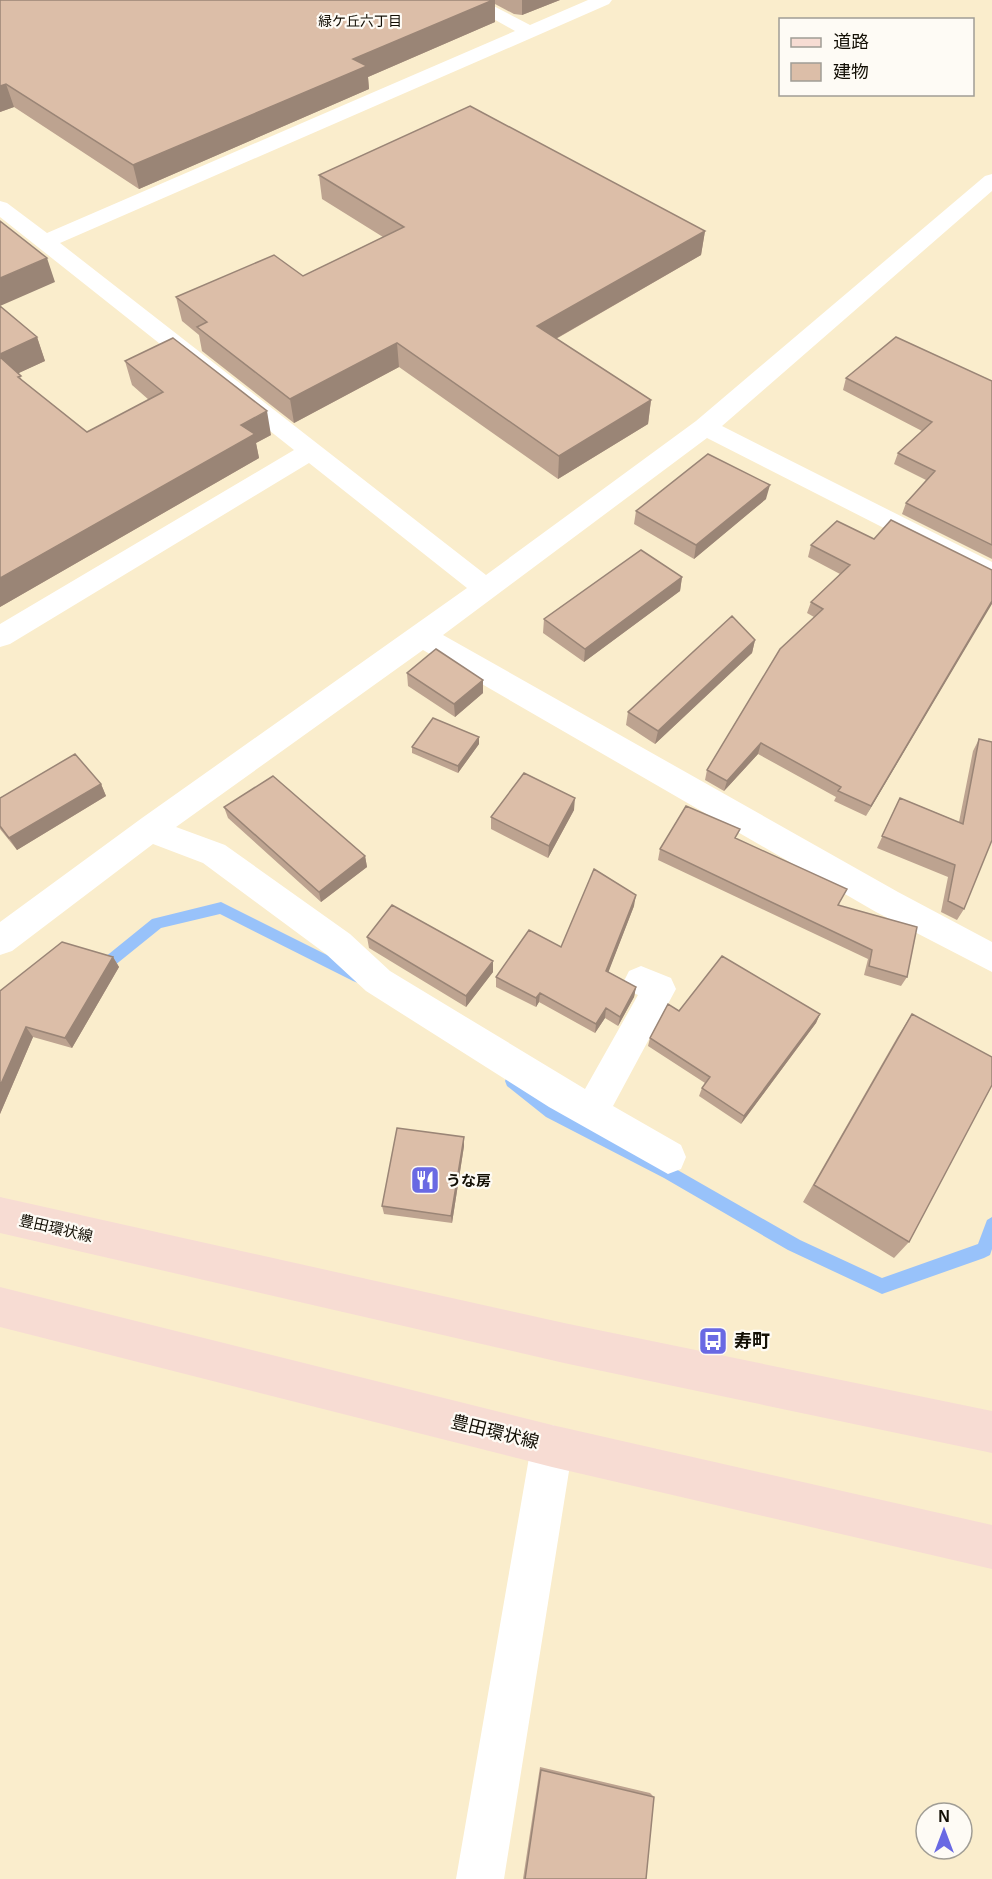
<svg xmlns="http://www.w3.org/2000/svg" width="992" height="1879" font-family="Arial,'Noto Sans JP',sans-serif">
<rect width="100%" height="100%" fill="#faedcc"/>
<g fill="none" stroke-linecap="round" stroke-linejoin="round">
<path fill="#98c2fa" fill-rule="evenodd" d="M221,902L363,973L365,977L363,981L358,983L353,981L220,914L161,928L104,974L99,976L94,974L92,970L94,966L152,919Z
M512,1074L556,1107L674,1168L800,1240L882,1278L978,1244L987,1220L992,1217V1249L990,1255L984,1258L882,1294L788,1250L664,1178L546,1117L507,1086L505,1081L507,1076Z"/>
<path fill="#fff" fill-rule="evenodd" d="M460,0H482L530,25L588,0H612L609,4L536,36L60,243L486,575L696,421L985,176L992,174V191L722,426L992,562V583L707,438L443,635L898,892L992,942V972L876,912L423,650L176,827L225,845L350,934L390,971L585,1089L638,995L629,991L624,981L629,971L641,966L671,978L676,989L613,1106L681,1145L686,1157L681,1169L668,1174L549,1107L366,991L326,954L203,863L153,844L12,951L0,955V922L142,818L467,588L309,463L10,644L0,647V624L294,450L0,217V201L7,203L47,233L515,31Z
M552,1425L567,1431L573,1446L504,1879H456L531,1446L537,1431Z"/>
<path fill="#f7dcd3" fill-rule="evenodd" d="M0,1197L564,1323L992,1411V1453L564,1363L0,1233Z
M0,1287L552,1425L992,1525V1569L552,1467L0,1327Z"/>
</g>
<path fill="#bda390" d="M0,0H560L522,15L514,14L495,4V22L368,77L369,89L139,189L14,107L0,112Z
M319,175L705,231L701,255L556,339L651,400L648,424L558,479L399,367L294,423L202,351L199,335L182,321L176,297L303,276L383,237L322,199Z
M0,306L37,337L45,361L18,373L23,382L87,432L149,400L132,385L125,361L271,435L256,443L259,458L0,607Z
M846,378L992,381V559L902,514L906,503L926,480L894,464L898,453L922,431L843,390Z
M766,499L694,559L634,524L636,511Z
M874,539L992,570L866,816L834,801L836,797L758,754L724,791L705,780L707,770L814,617L807,613L811,602L840,574L808,557L811,545Z
M682,577L680,591L584,662L543,633L544,619Z
M755,640L752,653L655,744L626,725L628,712Z
M407,673L483,680V693L455,717L408,686Z
M979,739L964,909L957,920L941,912L948,877L877,848L900,798L959,822L973,751Z
M479,744L458,773L412,753V747Z
M101,784L106,796L17,850L0,829V798Z
M224,807L365,856L367,867L321,902L228,818Z
M574,810L548,858L491,829V817Z
M737,839L839,906L907,977L901,986L864,975L868,959L658,860L660,849Z
M634,906L608,972L636,987L634,997L618,1026L605,1018L595,1033L539,1002L536,1007L496,987V977L561,947Z
M367,937L493,972L466,1007L369,948Z
M113,957L119,967L72,1048L33,1037L0,1114V991Z
M679,1011L820,1014L816,1023L741,1124L699,1096L702,1088L705,1083L648,1046L650,1038Z
M912,1014L909,1242L894,1258L803,1202L898,1036Z
M464,1137V1146L452,1223L384,1214L382,1206Z
M540,1767L650,1793L654,1797L646,1879H523Z"/>
<path fill="#9a8576" d="M493,0H495V22L368,77L369,89L139,189L133,165L353,59Z
M522,0H560L522,15Z
M6,84L14,107L0,112V86Z
M705,231L701,255L536,350L537,326Z
M47,258L55,282L0,306V278Z
M37,337L45,361L6,379L0,362V354Z
M397,343L399,367L294,423L290,399Z
M651,400L648,424L558,479L559,456Z
M267,411L271,435L256,443L259,458L0,607V578L241,425Z
M770,485L766,499L694,559L696,545Z
M682,577L680,591L584,662L585,649Z
M992,601V604L866,816L871,806Z
M755,640L752,653L655,744L658,731Z
M483,680V693L455,717L454,704Z
M479,737V744L458,773V766Z
M761,743L758,754L724,791L727,781Z
M101,784L106,796L17,850L9,838Z
M575,798L574,810L548,858L549,846Z
M365,856L367,867L321,902L319,892Z
M636,895L634,906L605,981L606,971Z
M113,957L119,967L72,1048L65,1038Z
M493,961V972L466,1007V996Z
M636,987L634,997L618,1026L620,1017Z
M540,993L539,1002L536,1007V998Z
M606,1008L605,1018L595,1033L596,1024Z
M820,1014L816,1023L741,1124L744,1116Z
M26,1027L33,1037L0,1114V1086Z
M464,1137V1146L452,1223L451,1216Z"/>
<path fill="#dcbea8" stroke="#9a8576" stroke-width="1.5" d="M0,0H493L353,59L367,66L133,165L6,84L0,86Z
M470,106L705,231L537,326L651,400L559,456L397,343L290,399L197,327L207,322L176,297L274,255L303,276L404,227L319,175Z
M0,221L47,258L0,278Z
M0,306L37,337L0,354Z
M896,337L992,381V545L906,503L935,471L898,453L932,422L846,378Z
M173,338L267,411L241,425L255,434L0,578V357L21,376L18,377L87,432L163,392L125,361Z
M708,454L770,485L696,545L636,511Z
M891,520L992,570V601L871,806L838,791L841,787L761,743L727,781L707,770L780,649L823,609L811,602L850,565L811,545L837,521L874,539Z
M641,550L682,577L585,649L544,619Z
M732,616L755,640L658,731L628,712Z
M436,649L483,680L454,704L407,673Z
M433,718L479,737L458,766L412,747Z
M979,739L992,742V840L964,909L948,901L955,865L882,836L900,798L963,824Z
M75,754L101,784L9,838L0,826V798Z
M524,773L575,798L549,846L491,817Z
M273,776L365,856L319,892L224,807Z
M686,806L740,829L735,838L847,889L838,905L917,927L907,977L869,966L872,950L660,849Z
M594,869L636,895L606,971L636,987L620,1017L606,1008L596,1024L540,993L536,998L496,977L529,930L561,947Z
M392,905L493,961L466,996L367,937Z
M62,942L113,957L65,1038L26,1027L0,1086V991Z
M722,956L820,1014L744,1116L702,1088L710,1077L650,1038L668,1004L679,1011Z
M912,1014L992,1057V1085L909,1242L814,1185Z
M397,1128L464,1137L451,1216L382,1206Z
M541,1770L654,1797L646,1879H525Z"/>
<defs>
<g id="restaurant-square" transform="scale(1.5)"><rect x="-9" y="-9" width="18" height="18" rx="4" fill="#6969e3" stroke="#fefbf5"/><path d="M-5-6h1v4h1v-4h1v4h1v-4h1v5L-1.5 .5V6h-2V.5L-5-1ZM5-6V6H3V1.5H1.5Q1.5-4 5-6Z" fill="#fff"/></g>
<g id="bus-square" transform="scale(1.5)"><rect x="-9" y="-9" width="18" height="18" rx="4" fill="#6969e3" stroke="#fefbf5"/><path d="M-5-6H5V4H4V6H2V4H-2V6H-4V4H-5ZM-3.5-4V0h7V-4ZM-3.5 1.2v1.5H-2V1.2ZM2 1.2v1.5H3.5V1.2Z" fill="#fff"/></g>
</defs>
<g fill-rule="evenodd">
<use href="#restaurant-square" x="425" y="1180"/>
<use href="#bus-square" x="713" y="1341"/>
</g>
<g text-anchor="middle" dominant-baseline="central" stroke-width="4.5" stroke-linejoin="round" paint-order="stroke">
<g font-size="14" fill="#130f05" stroke="#fefbf5">
<text x="360" y="21">緑ケ丘六丁目</text>
</g>
<g font-size="15" font-weight="bold" fill="#130f05" stroke="#fefbf5" text-anchor="start">
<text x="446" y="1180">うな房</text>
</g>
<g font-size="15" fill="#130f05" stroke="#fefbf5">
<text transform="translate(56 1228) rotate(13)">豊田環状線</text>
</g>
<g font-size="18" font-weight="bold" fill="#130f05" stroke="#fefbf5" text-anchor="start">
<text x="734" y="1341">寿町</text>
</g>
<g font-size="18" fill="#130f05" stroke="#fefbf5">
<text transform="translate(495 1432) rotate(14)">豊田環状線</text>
</g>
</g>
<rect x="779" y="18" width="195" height="78" fill="#fefbf5" stroke="#a09d95" stroke-width="1.5"/>
<rect x="791" y="38" width="30" height="9" fill="#f7dcd3" stroke="#a09d95" stroke-width="1.5"/>
<text x="833" y="48" font-size="18" fill="#130f05">道路</text>
<rect x="791" y="63" width="30" height="18" fill="#dcbea8" stroke="#a09d95" stroke-width="1.5"/>
<text x="833" y="78" font-size="18" fill="#130f05">建物</text>
<g transform="translate(944 1831)"><circle r="28" fill="#fefbf5" stroke="#a09d95" stroke-width="1.5"/>
<path d="M0-4.5L10 22L0 15L-10 22Z" fill="#6969e3"/>
<text y="-9" font-size="16" font-weight="bold" text-anchor="middle" fill="#130f05">N</text>
</g>
</svg>
